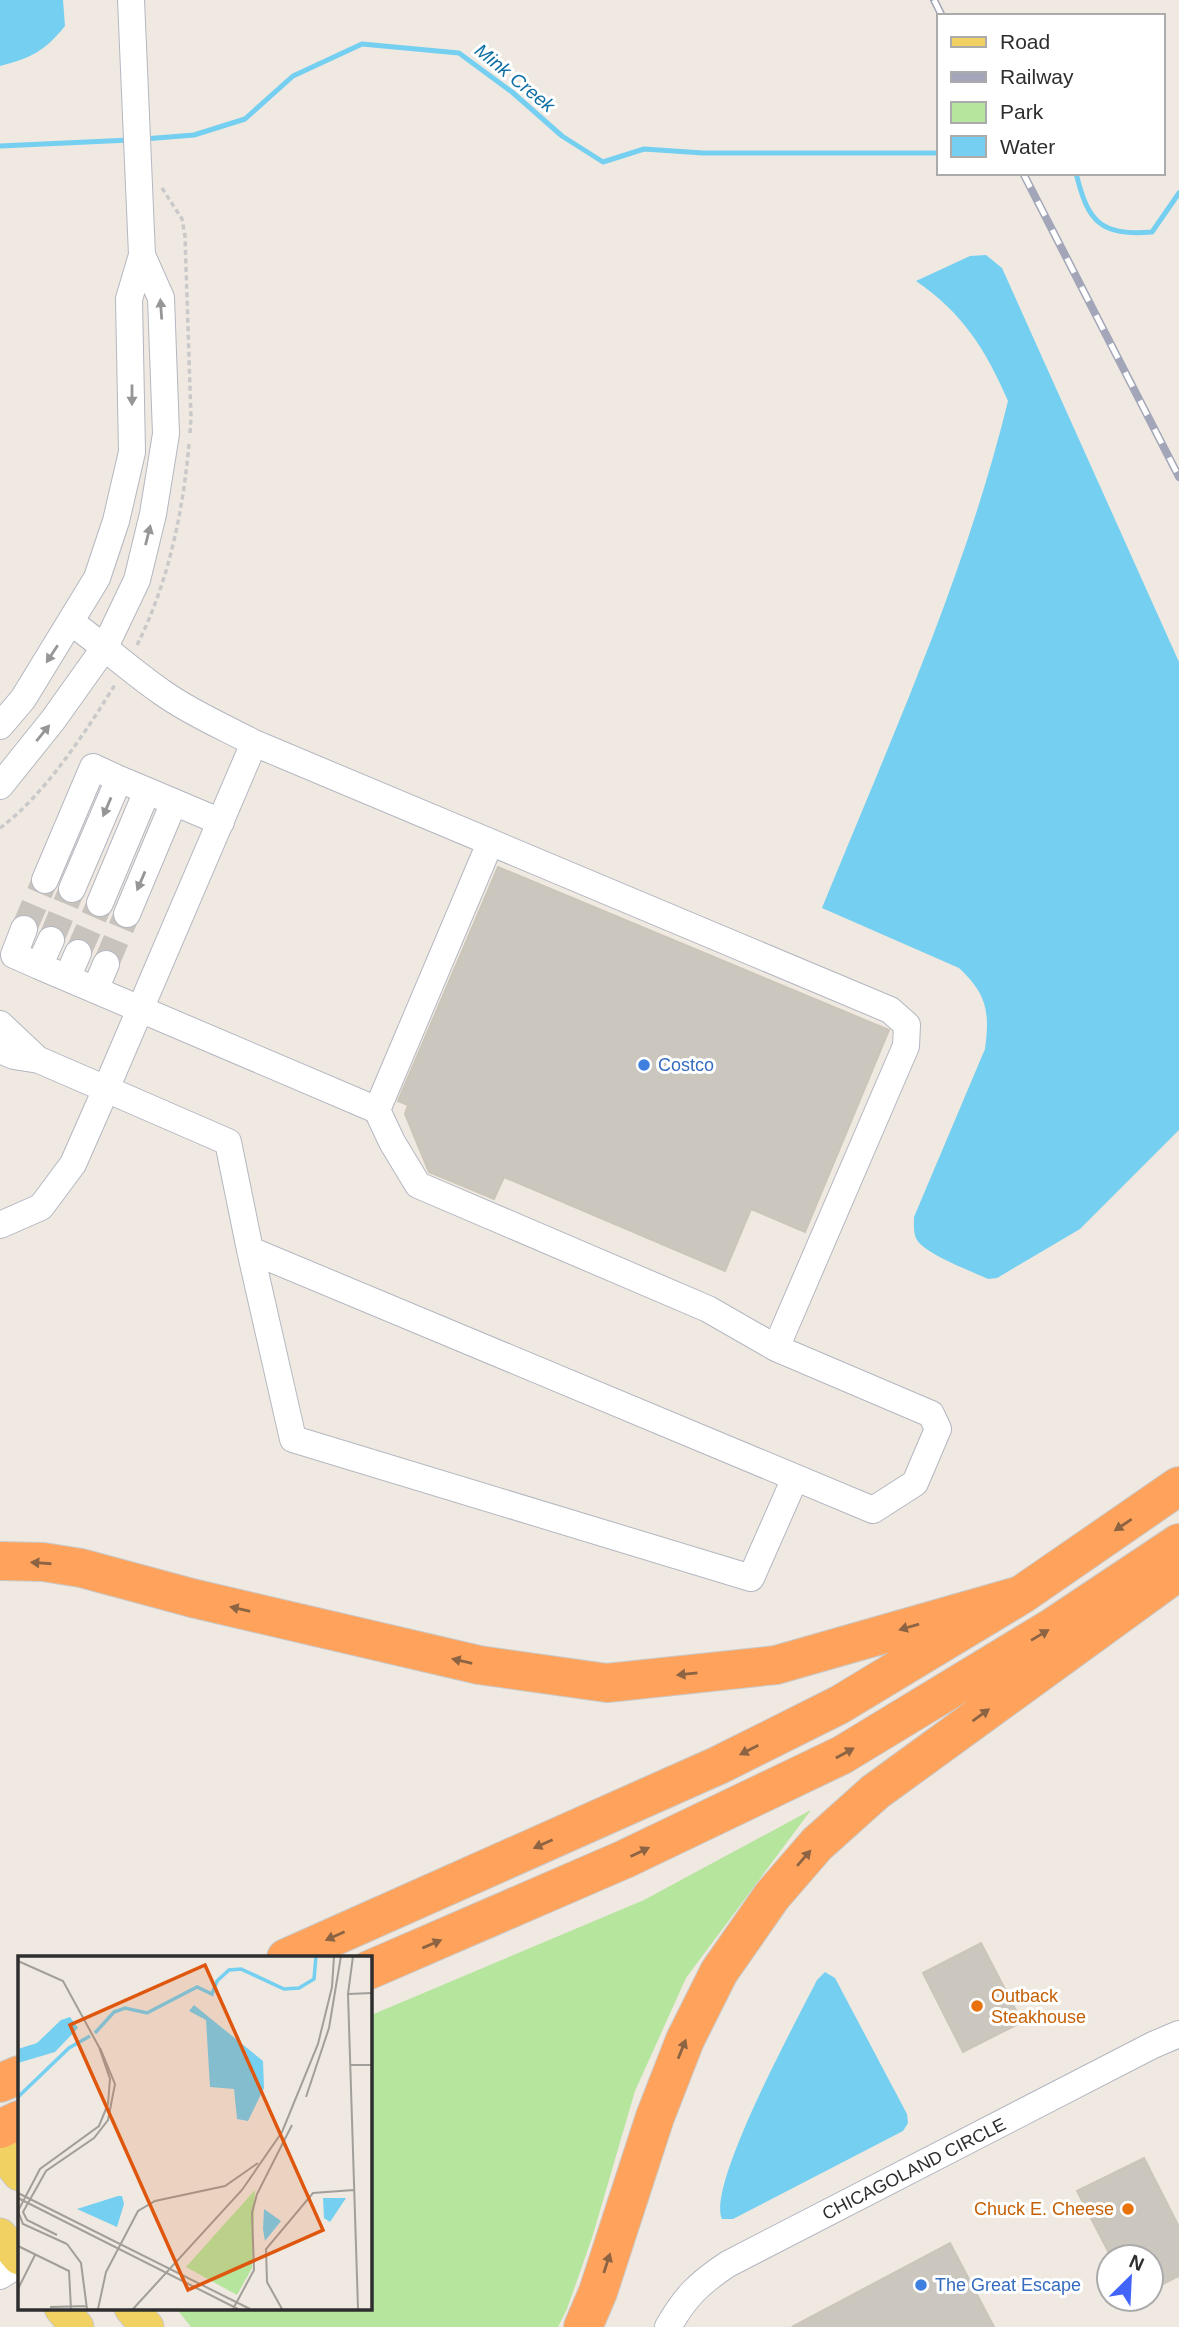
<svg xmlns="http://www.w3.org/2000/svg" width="1179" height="2327" font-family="Helvetica,sans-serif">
<rect width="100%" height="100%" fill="#efe9e1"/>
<path fill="#b6e59e" d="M811,1810L686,1978L635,2091L592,2238L567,2309L558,2327H191L176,2308H369V2016L644,1900Z"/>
<path fill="#75cff0" d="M0,0H63L65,26C45,51 31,58 0,66Z
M986,255L1002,268L1179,662V1130L1080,1229L997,1278L988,1279C971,1271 927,1255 917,1240C913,1233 914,1225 914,1217L985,1049C990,1012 987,994 959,968L822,908C890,741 965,577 1008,401C986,350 962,312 916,281L970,256Z
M825,1972L835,1978L907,2114L908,2123L903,2131L733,2219H722C706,2186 798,2018 817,1980Z"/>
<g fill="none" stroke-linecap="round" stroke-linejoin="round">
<path stroke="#75cff0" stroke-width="5" d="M144,139L194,135L245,119L293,76L362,44L459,53L512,92L562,136L603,162L644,149L703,153H939
M0,146L130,140
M1076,173C1088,222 1100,236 1152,232L1179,193"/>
</g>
<path fill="#cbc7bf" stroke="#cbc5ba" stroke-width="2" d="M498,867L889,1030L805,1232L751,1209L725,1271L504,1177L494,1199L429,1172L405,1114L408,1105L398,1101Z
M981,1943L1022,2022L963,2052L923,1973Z
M1144,2158L1179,2227V2276L1151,2290V2257H1111L1077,2191Z
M950,2243L994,2327H792Z"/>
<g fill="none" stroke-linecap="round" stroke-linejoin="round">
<path stroke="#c8c4bd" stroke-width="26" stroke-dasharray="26 13" stroke-linecap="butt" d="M24,929L45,880
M51,940L72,889
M78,953L100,903
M106,964L127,914"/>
<g stroke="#b4b7c1" stroke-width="28">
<path id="minor" d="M0,726L23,699L97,578L116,521L132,452L129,299L142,255L131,0
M0,786L53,720L105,647L137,580L153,514L166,434L161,298L142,255
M45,880L93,767L119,779
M72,889L119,779L221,822
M100,903L147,791
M127,914L174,802
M24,929L14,955L39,966
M51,940L39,966L377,1110L490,843
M67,978L78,953
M95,990L106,964
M0,1024L35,1057
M0,1050L14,1056L39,1060L106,1089L254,743C224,727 191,713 163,693C131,671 103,645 72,623
M377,1110L392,1142L418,1185L708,1309L776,1348
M0,1225L41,1207L73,1164L106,1089L228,1142L250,1250L873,1510L915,1483L938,1429L931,1414L776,1348L906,1046L907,1025L890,1010L254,743
M250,1250L293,1439L751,1578L795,1478
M0,2276L19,2264
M668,2327C685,2297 699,2283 728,2264L1153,2045L1179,2034"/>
</g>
<g stroke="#c9c9c9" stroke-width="35">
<path id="major" d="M0,2150L19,2174
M0,2235L19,2258
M61,2308L77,2327
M131,2308L147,2327"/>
</g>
<g stroke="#c9c9c9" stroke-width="40">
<path id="highway" d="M0,1561L43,1562L81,1568L192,1598L479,1665L607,1683L776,1665L1021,1595
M286,1958L719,1765L839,1705L1021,1595L1179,1486
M369,1970L625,1859L842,1755L1053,1627L1179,1543
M0,2083L19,2075
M0,2129L19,2120
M583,2327L598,2292L655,2117L685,2040L719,1972L772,1896L817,1844L875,1792L1179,1571"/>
</g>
<path stroke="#c9c9c9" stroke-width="3.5" stroke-dasharray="5 3.5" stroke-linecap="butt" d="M162,188L182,219L185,236L191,418L190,433
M137,645C168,584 183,512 189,444
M0,828C45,795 87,730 116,683"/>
<use href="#minor" stroke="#fff" stroke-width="26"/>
<use href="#major" stroke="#f2d163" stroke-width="33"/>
<use href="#highway" stroke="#ffa35c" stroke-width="38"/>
<g stroke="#a3a6b8" stroke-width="8">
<path id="rail" d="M934,0L942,16
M1023,173L1179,477"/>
</g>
<use href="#rail" stroke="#fff" stroke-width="5" stroke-dasharray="16" stroke-linecap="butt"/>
</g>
<defs><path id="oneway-solid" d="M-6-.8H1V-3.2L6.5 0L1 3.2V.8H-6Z" transform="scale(1.75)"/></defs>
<g fill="#969696">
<use href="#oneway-solid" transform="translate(161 309) rotate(-94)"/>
<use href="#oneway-solid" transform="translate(132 395) rotate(90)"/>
<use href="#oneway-solid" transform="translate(148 535) rotate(-76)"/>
<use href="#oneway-solid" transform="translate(52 654) rotate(123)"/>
<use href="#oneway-solid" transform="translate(43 733) rotate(-51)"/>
<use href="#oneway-solid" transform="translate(107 807) rotate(113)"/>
<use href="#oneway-solid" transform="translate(141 881) rotate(113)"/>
</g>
<g fill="#8c6343">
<use href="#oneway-solid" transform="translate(1123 1525) rotate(146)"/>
<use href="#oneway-solid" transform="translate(41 1563) rotate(-176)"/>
<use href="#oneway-solid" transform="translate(240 1609) rotate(-167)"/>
<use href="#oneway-solid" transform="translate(909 1627) rotate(164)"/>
<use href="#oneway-solid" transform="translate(1040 1635) rotate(-31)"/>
<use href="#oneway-solid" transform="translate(462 1661) rotate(-167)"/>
<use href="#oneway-solid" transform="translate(687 1674) rotate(174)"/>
<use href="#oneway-solid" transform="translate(981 1715) rotate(-36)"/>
<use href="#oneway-solid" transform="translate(749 1750) rotate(153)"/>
<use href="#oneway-solid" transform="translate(845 1753) rotate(-29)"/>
<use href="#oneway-solid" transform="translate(543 1844) rotate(156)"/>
<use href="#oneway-solid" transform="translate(640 1852) rotate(-26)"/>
<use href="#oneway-solid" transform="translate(804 1858) rotate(-49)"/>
<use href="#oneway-solid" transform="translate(335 1936) rotate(156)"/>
<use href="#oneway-solid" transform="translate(432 1944) rotate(-23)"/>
<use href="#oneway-solid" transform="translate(682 2049) rotate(-68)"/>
<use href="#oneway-solid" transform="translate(607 2263) rotate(-72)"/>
</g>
<g fill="#3f7fe0" stroke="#fff" stroke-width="2.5">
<circle cx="644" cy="1065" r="7"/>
<circle cx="921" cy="2285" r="7"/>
</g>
<g fill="#e8710a" stroke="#fff" stroke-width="2.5">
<circle cx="977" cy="2006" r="7"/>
<circle cx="1128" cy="2209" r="7"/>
</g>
<g text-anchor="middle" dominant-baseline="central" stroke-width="6" stroke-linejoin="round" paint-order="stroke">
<g font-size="18" fill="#366cbe" stroke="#fff" text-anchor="start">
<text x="658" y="1065">Costco</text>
<text x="935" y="2285">The Great Escape</text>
</g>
<g font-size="18" fill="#c56008" stroke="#fff" text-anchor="start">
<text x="991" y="1996">Outback<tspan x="991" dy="21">Steakhouse</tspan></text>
<text x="1114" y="2209" text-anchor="end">Chuck E. Cheese</text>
</g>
<g font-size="18" fill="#2e2e2e" stroke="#fff">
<text transform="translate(914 2169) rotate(-27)">CHICAGOLAND CIRCLE</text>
</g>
<g font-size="19" font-style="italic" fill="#0d6fa3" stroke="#fff">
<text transform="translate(515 78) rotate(39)">Mink Creek</text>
</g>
</g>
<g transform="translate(18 1956)">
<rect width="354" height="354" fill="#efe9e1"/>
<path d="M237,234L234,312L219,339L168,311Z" fill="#b6e59e"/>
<path d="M176,49L245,105L246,132L230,165L219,163L216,133L192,131L188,64L171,55ZM52,61L60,72L37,96L0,107V93L19,87L43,64ZM100,240H104L106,248L99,271L59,253ZM305,242H328L312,266L306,262ZM246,253L263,265L247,285L245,273Z" fill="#75cff0"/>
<path fill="none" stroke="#75cff0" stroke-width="3.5" d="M77,77L96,56L107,52L129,57L179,31L194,38L199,25L211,14L223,13L266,33L281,32L296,23L298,0M0,141L51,92L72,80"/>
<path fill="none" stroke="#a29e99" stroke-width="2" d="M335,0L330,38L340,353M0,5L45,25L81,91L92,123L90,148L81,170L22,213L0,255L5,268L49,288M330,38L354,37M332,109H354M288,141L311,72L323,0M0,237L232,353M0,242L220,353M39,279L9,264L5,256L28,215L76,182L90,164L97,128L82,92M49,288L63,307L69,353M0,290L51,315L53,353M0,333L17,299M32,351L69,350M80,353L88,316L120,255L137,245L207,230L240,207M115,353L224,234L264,176L300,88L314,31L316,0M215,353L236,314L234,257L239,238L274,169M264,353L249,326L248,293L295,237L336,234"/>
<path fill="#df570e" fill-opacity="0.15" stroke="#df570e" stroke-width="3.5" d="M187,9L305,274L170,334L52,69Z"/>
<rect width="354" height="354" fill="none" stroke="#2e2e2e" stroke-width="3.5"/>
</g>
<rect x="937" y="14" width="228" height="161" fill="#ffffff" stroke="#ababab" stroke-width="2"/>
<rect x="951" y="37" width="35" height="10" fill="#f2d163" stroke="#ababab" stroke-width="2"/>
<text x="1000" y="49" font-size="21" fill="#2e2e2e">Road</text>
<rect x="951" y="72" width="35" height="10" fill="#a3a6b8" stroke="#ababab" stroke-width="2"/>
<text x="1000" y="84" font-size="21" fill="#2e2e2e">Railway</text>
<rect x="951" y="102" width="35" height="21" fill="#b6e59e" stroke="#ababab" stroke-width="2"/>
<text x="1000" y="119" font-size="21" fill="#2e2e2e">Park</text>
<rect x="951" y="136" width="35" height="21" fill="#75cff0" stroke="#ababab" stroke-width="2"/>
<text x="1000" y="154" font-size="21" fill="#2e2e2e">Water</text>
<g transform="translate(1130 2278) rotate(24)"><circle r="33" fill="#ffffff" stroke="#ababab" stroke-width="2"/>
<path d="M0-5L12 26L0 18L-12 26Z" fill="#4264fb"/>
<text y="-10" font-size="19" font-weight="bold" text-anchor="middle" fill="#2e2e2e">N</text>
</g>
</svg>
